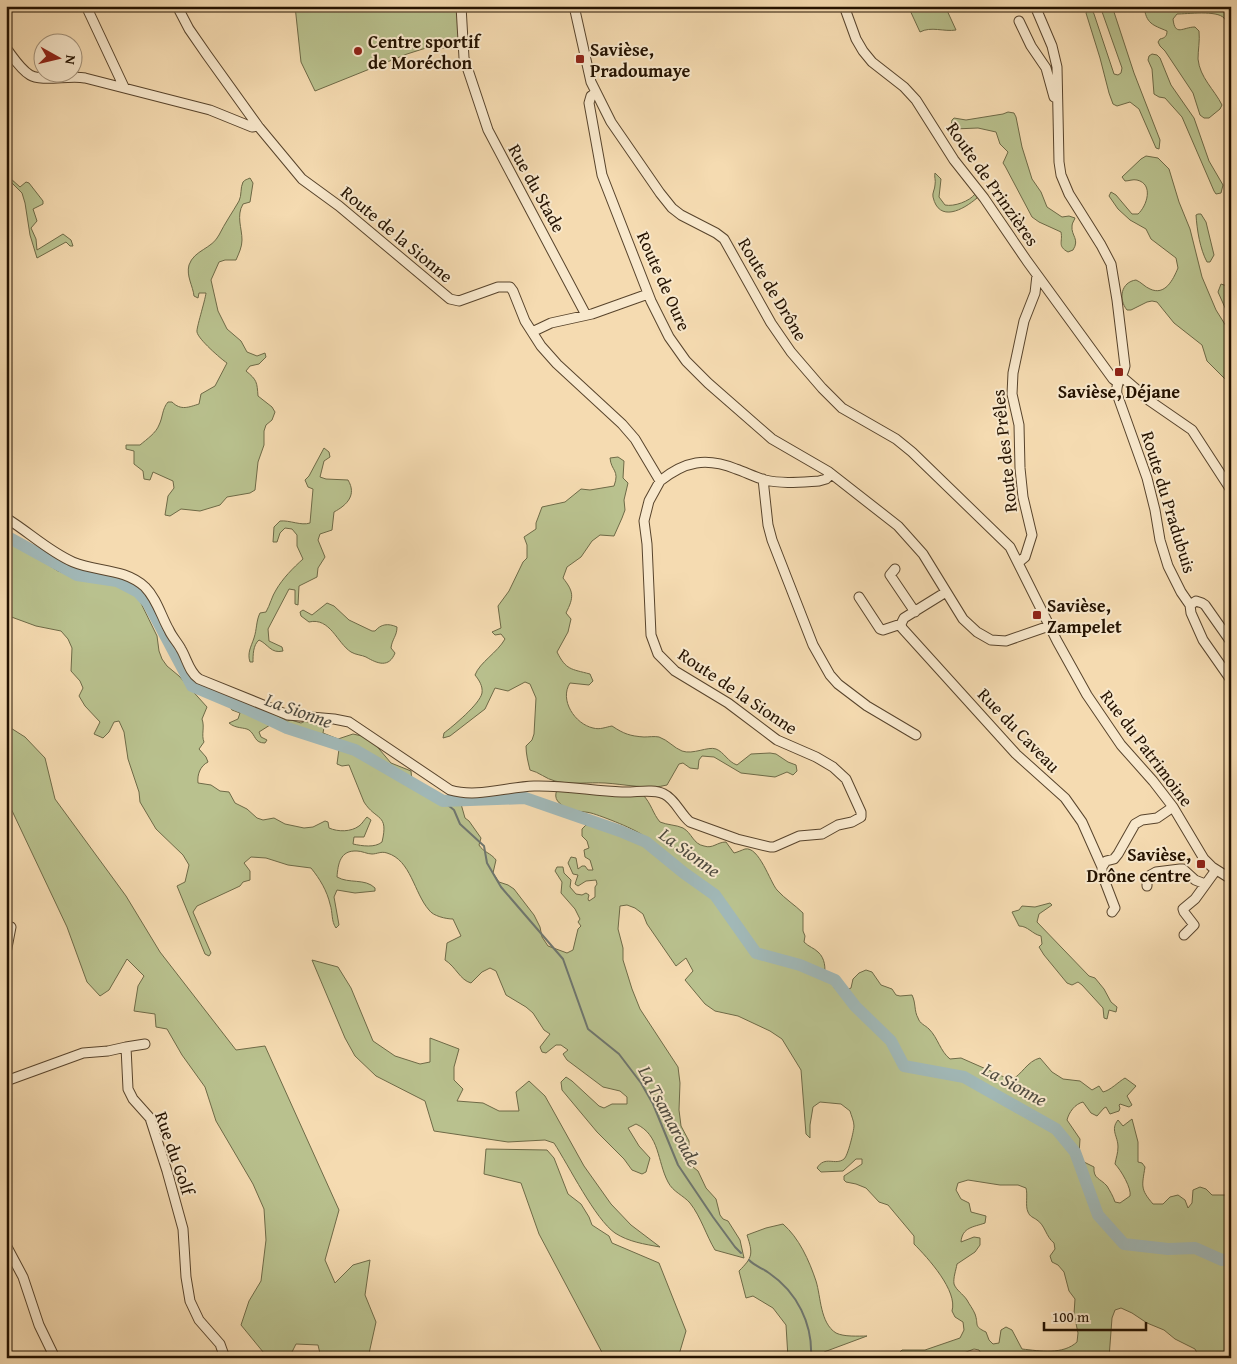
<svg xmlns="http://www.w3.org/2000/svg" width="1237" height="1364" font-family="'Gentium Book Plus',serif">
<rect width="100%" height="100%" fill="#f5dbb1"/>
<filter id="stains"><feTurbulence type="fractalNoise" baseFrequency=".004" numOctaves="4"/><feColorMatrix values="0 0 0 0 .2 0 0 0 0 .09 0 0 0 0 .02 0 0 0 .5 -.17"/></filter>
<radialGradient id="worn" r=".72"><stop offset=".6" stop-color="#630" stop-opacity="0"/><stop offset="1" stop-color="#630" stop-opacity=".3"/></radialGradient>
<path fill="#b9c18e" stroke="#6e6a47" fill-rule="evenodd" d="M295,6H458L459,48H426L407,54L315,91L301,62Z
M908,6H945L956,30C944,32 931,26 920,32Z
M1100,6H1112L1134,73L1160,140L1159,149L1156,148L1139,109L1130,102L1117,106L1113,104L1109,93L1100,58L1086,13L1088,9L1092,10L1094,14L1114,74L1118,75L1121,73L1122,68Z
M1144,6H1231V37C1229,31 1228,22 1224,18C1217,10 1187,14 1177,14L1173,19C1175,37 1183,27 1195,27L1199,31C1200,41 1198,50 1198,59C1200,78 1214,89 1222,105L1220,109L1209,118H1204L1200,115L1193,93L1165,51L1160,46L1158,42L1160,39C1165,38 1167,36 1167,31C1153,25 1146,24 1144,6Z
M1152,54L1157,55L1160,58L1171,85L1194,118L1209,161L1223,185L1221,193L1216,194L1214,191L1182,117L1165,98L1159,97L1154,94L1152,69L1148,60L1149,56Z
M1008,112L1014,113L1016,117L1022,147L1032,179L1041,192L1047,207L1062,217L1069,216L1075,218C1074,221 1072,223 1072,226C1071,236 1080,239 1073,250L1068,252C1057,246 1063,242 1061,232L1039,222L1032,217L1005,166L1003,163L1008,152L1000,144L996,132L978,128L954,129L951,126L952,120L954,118L966,120L1003,114Z
M1146,156L1158,158L1169,169L1179,202L1190,229L1202,277L1216,310L1231,334V385L1207,361L1202,345L1174,323L1157,302L1152,301L1147,302L1131,310H1127C1118,299 1121,282 1136,280C1141,282 1145,287 1150,289C1165,296 1173,280 1178,268L1176,258L1151,239L1146,229L1130,220L1118,209L1109,196L1111,192L1116,195L1132,214H1138C1147,206 1154,184 1137,180C1133,179 1129,181 1125,181L1122,177L1141,159Z
M935,173L941,179L939,197L945,205C954,207 970,201 975,194L978,195L977,198C963,210 939,223 933,197C932,193 935,189 935,185C936,180 934,177 935,173Z
M10,178L20,187L26,182L29,183L43,201V204L33,209L37,221L31,228L36,239L37,250L63,234L71,240L73,246H70L66,242L37,258L30,235L25,203L22,193L9,180Z
M250,178L253,183L250,202L243,204C236,216 242,228 242,240C242,247 239,253 236,260H225L219,262L211,280L218,311L227,329L241,341L247,352L257,356L265,353L266,357L259,364L250,366L246,371C257,380 257,382 258,396L272,407L275,412L272,420L266,425L264,431V445L258,462L255,490L250,493L227,497L220,505L200,511L181,509L170,516L165,515L168,496L174,488L173,481L153,472L150,480L144,479L143,471L134,464V451L126,449V445H140C147,439 156,433 159,425C163,417 162,409 168,402H172C181,411 189,407 199,404L201,394L215,386L227,363C221,359 198,339 197,332C196,329 205,301 206,293H199L198,298L194,296C193,286 186,276 189,265C194,250 212,249 219,235C225,223 232,213 239,201C242,195 240,188 243,182C246,179 246,180 250,178Z
M1198,214H1201L1206,222L1214,255L1210,262H1207C1200,249 1197,230 1196,215Z
M1221,284L1227,286L1231,292V321L1218,292Z
M324,448L329,452L330,457L324,461L320,477L326,479L348,480C357,495 347,505 334,512L332,530L320,534L318,540L325,557L318,568L317,577L299,586L298,605L295,604V590L289,589L268,629L269,641L282,647L283,651C271,654 268,644 259,640C253,645 253,655 253,662H250C247,653 251,647 254,638C257,629 256,621 260,613L266,612C270,605 272,596 276,590C283,578 293,568 303,559L297,546V535L292,529L285,528L280,533L277,542H273L274,527L280,521C290,520 301,526 310,523L313,489L308,487L305,480L309,476Z
M618,457L624,461L623,478L628,483L624,500L625,510L622,518L614,536L600,535L592,541L581,557L567,567L563,578C574,592 574,597 566,613L571,619L568,632L557,652C566,670 571,669 590,674L593,681L589,685L570,683C559,700 575,724 593,728C600,730 606,727 612,726C624,734 630,736 644,737C649,737 654,736 659,737C668,740 674,748 682,751C693,755 708,746 716,749C724,752 728,762 737,765L751,754L770,753L776,754L788,762L796,765L797,771L793,775L787,772L775,777L741,773L714,757L702,756L699,760L698,769L690,768L683,763L679,764L667,785C650,790 623,784 605,783C588,782 572,785 555,781C546,779 539,772 530,770C528,762 526,754 526,746L532,740L534,734L536,698L530,684L525,682L508,691L495,688L485,709L450,736L443,738L444,733C452,727 480,704 482,693C483,686 479,680 475,675C480,662 497,653 505,639L501,634L495,635L492,632L501,628L498,606L509,591L523,562L527,558V545L524,537L536,529V523L542,507L565,502L581,489L590,490L614,486C620,470 611,471 610,458Z
M6,537L58,571L84,579L117,586L131,592L138,597L157,636L159,651L162,659L167,666L179,676L207,707L202,719C205,727 201,735 204,742L199,749L206,757L208,762C200,766 197,775 198,783L211,785L220,791L229,792L235,803L247,809L257,818L263,820L274,818L285,824L304,828L313,827L325,821L328,822L329,828C338,832 351,832 359,826C362,824 364,820 367,817L371,820L364,837H354L353,844C362,846 375,848 382,842C389,813 376,821 364,802L349,765L342,766L337,764L339,749L336,746L276,728L270,725L259,732L261,737L267,740L265,743C254,743 256,735 249,730C244,727 236,729 229,723L238,719L240,713L232,710L229,705L233,703L248,711H253L261,709L267,710L287,721L291,720L301,723L310,719L325,722L323,733L338,739L353,734L362,736L374,743L391,763L411,771C412,799 439,802 461,804L465,818L469,821L481,838L479,845C483,852 491,853 496,860L493,873L499,882L508,885L514,889L534,915L540,927L542,937L548,946L567,953L573,950L578,929L581,926L578,922L580,919L575,909L561,893L562,882L555,871L557,867H563L564,873L571,880L570,887L576,894L582,895L586,893L589,895L588,899L589,901L595,897V887L597,884L596,880L586,881L578,886L575,884L578,875L573,874L568,863L571,857L576,858L578,869L582,866H585L588,870H593L590,860L585,857L584,850L589,848L587,841L582,836V829L586,825H594L628,836L639,843H643L645,837C638,830 602,816 591,813C583,811 574,812 567,808C559,804 553,799 557,790L643,795C651,803 653,814 660,822C667,825 677,825 683,828C692,833 693,844 704,846C713,849 717,842 726,842L734,853C738,852 742,850 745,849C759,846 770,882 777,890C785,899 795,905 803,913V931L805,936L804,942C809,947 814,948 818,952C825,958 826,969 824,976L829,977L835,989L841,993L851,988L853,979L859,973L866,970L872,972L881,985L892,989L896,995L900,996L912,995C916,1003 914,1011 918,1018C920,1024 925,1025 929,1029C938,1038 940,1051 950,1059L961,1058L1011,1080C1022,1075 1027,1061 1040,1058L1052,1072L1063,1079L1080,1081L1092,1090L1099,1086L1103,1092C1111,1090 1118,1082 1125,1078L1136,1086L1127,1096L1132,1105L1129,1107L1120,1104L1119,1105L1120,1108L1119,1111L1110,1114L1106,1107L1104,1108L1097,1116L1091,1113L1083,1102C1075,1104 1069,1112 1067,1120L1080,1139L1079,1154L1080,1160L1094,1167C1093,1179 1100,1178 1107,1186C1110,1191 1113,1196 1115,1202L1120,1203L1130,1196C1132,1189 1121,1170 1115,1164C1116,1158 1118,1153 1118,1147C1118,1136 1110,1130 1118,1120L1123,1126L1132,1119L1138,1142V1162L1142,1163L1145,1167C1142,1186 1140,1189 1153,1204H1163L1170,1197L1178,1195L1185,1200L1188,1208L1192,1203L1193,1190L1200,1187L1206,1189L1212,1195H1231V1358H1195L1198,1355L1195,1349L1175,1339L1164,1330L1147,1323L1132,1313L1121,1308L1115,1310L1112,1318L1109,1358H980L982,1355L979,1350L974,1349L951,1358H894L902,1350H925L960,1338L964,1330L963,1322L955,1317L952,1311C958,1291 928,1258 914,1244V1236L888,1205L879,1202L866,1188L856,1184L846,1182L844,1180V1176L862,1164V1159H856L843,1171L821,1172L817,1168C825,1155 835,1166 844,1159C848,1156 854,1130 854,1126C854,1121 851,1115 850,1111L841,1104L820,1102L813,1107L810,1125V1138L806,1134L801,1070L782,1039L770,1031L738,1016L715,1011L705,1004L685,980L693,971L686,958L676,966L647,924L643,914L635,908L627,905L620,906L618,929L623,948V960L632,989L640,1009L678,1067L680,1083L679,1110L681,1126L689,1141V1159L693,1167L698,1171L706,1188L716,1199L720,1215L723,1219L728,1221L740,1240L744,1258L715,1250C706,1235 701,1217 690,1203C683,1195 673,1192 668,1182C657,1161 660,1135 636,1124L628,1128L639,1146L650,1158L646,1172L642,1174L632,1170L624,1159L597,1132L562,1090L561,1082L566,1077L572,1081L599,1106L604,1108L612,1104H627V1097L620,1091L603,1087L567,1060L563,1054L568,1050L561,1045H556L546,1053L542,1052L540,1047L550,1034L544,1030L533,1013L526,1007L506,995L496,971L490,968L482,972L471,983C460,980 456,967 445,960L447,943L461,936L453,919C446,919 433,916 429,910C414,893 411,860 387,853C381,851 377,854 372,854C367,854 362,851 357,851C340,850 338,864 337,877C349,884 365,878 375,888V891L355,893L337,890L334,897L339,925L336,928C331,921 333,913 330,904C327,891 320,879 311,868L288,865L266,858L251,857L244,863L250,871V880L243,882L240,886L197,906L193,912L211,953L209,956L205,954L177,886L185,882L189,865L183,855L156,829L140,802L139,792L128,759L124,732L119,721L114,722L109,732L103,738L94,734L100,722L85,706L79,696L83,688L80,681L71,671L72,648L68,639L61,631L36,626L6,615ZM968,1180L1000,1185H1018L1026,1188C1028,1195 1025,1206 1028,1212C1030,1217 1033,1217 1037,1220C1045,1225 1046,1237 1054,1243L1055,1249L1050,1256L1052,1262L1058,1265L1064,1272L1069,1291L1075,1299L1074,1314L1078,1333L1077,1342C1063,1355 1040,1351 1022,1349L1012,1330L1006,1327L1001,1330L999,1343L993,1344L989,1340L986,1332C973,1326 979,1325 975,1314C973,1309 969,1304 967,1300C963,1294 956,1290 954,1284C953,1278 956,1270 957,1264L975,1252L980,1245V1238L974,1237L961,1242C962,1227 974,1227 985,1223L986,1216L971,1212L969,1203L961,1199L956,1190L958,1183Z
M327,603L334,606L349,620L372,631H375C381,624 388,623 397,627C397,636 392,639 391,648L395,653C389,668 378,664 366,657C362,655 356,655 351,652C337,643 330,617 309,622L301,616L300,612L303,610L312,615Z
M6,725L25,737L45,758L55,799L126,896L160,952L236,1050L265,1046L339,1210L325,1260L335,1283L353,1265L370,1260L365,1295L376,1322L368,1358H321L318,1345L296,1344L289,1358H268L241,1325L249,1301L261,1281L266,1240L264,1209L253,1184L216,1121L205,1087L182,1055L167,1029L156,1027L155,1014L134,1011L138,986L144,976L127,959L109,990L100,996L87,982L67,927L6,798Z
M1050,903L1052,905L1039,914L1037,922L1089,976L1095,978L1104,989L1111,1002L1117,1007L1116,1012L1109,1010L1107,1019L1104,1018L1103,1008L1082,985L1078,982L1072,985L1067,983L1044,955L1039,947L1042,944L1041,936C1032,934 1028,926 1019,926L1012,912L1019,910L1022,906L1035,907Z
M312,960L338,967L351,988L373,1041L395,1056L420,1064L430,1062V1038L459,1049L454,1067V1080L463,1089L457,1101L483,1103L499,1111H519L516,1092L529,1081L545,1096L584,1166L611,1204L631,1225L660,1247C644,1244 629,1242 615,1233C595,1219 569,1166 554,1143L545,1140L508,1142L434,1131L425,1101L376,1076L355,1056L345,1038Z
M486,1149L547,1150L554,1158L568,1194L581,1204L589,1217L592,1225L609,1236L612,1243L659,1263L686,1331L678,1358H605L539,1234L521,1183L484,1174Z
M783,1224C799,1238 809,1260 816,1281C821,1297 820,1323 836,1333C844,1337 858,1336 867,1336L824,1352L823,1358H788L786,1325L773,1308L753,1296L746,1298L739,1271C753,1257 753,1254 747,1235L766,1228Z"/>
<g fill="none" stroke-linecap="round" stroke-linejoin="round">
<path stroke="#6f766e" stroke-width="2" d="M443,801L454,810L460,824L484,846L487,863L501,887L563,959L588,1029L619,1054L641,1083L653,1104L678,1165L713,1217L735,1247L741,1253
M749,1260C755,1266 762,1268 769,1273C797,1292 813,1324 811,1358"/>
<path stroke="#a1b8b7" stroke-width="12" d="M6,536L77,575L117,581L138,592L148,603L192,686L249,710L287,728L355,750L443,801L525,798L620,831L646,842L684,873L715,895L756,953L800,965L835,980L855,1006L891,1041L904,1066L964,1077L1056,1129L1075,1152L1098,1215L1124,1244L1168,1249L1195,1248L1222,1260L1231,1259"/>
<g stroke="#58442c" stroke-width="11">
<path id="minor" d="M86,6L124,87
M461,6L464,58L488,130L586,315
M574,6L591,82L611,122L660,193L672,208L681,215L716,233L724,239L771,323L791,352L822,388L842,408L896,439L912,452L1010,547L1057,641L1087,695L1121,745L1153,781L1173,807L1204,859L1212,867L1231,879
M844,6L856,39L863,51L872,62L904,87L916,100L954,160L984,198L1027,261L1113,379L1117,382
M1035,6L1052,46L1057,67L1059,162L1061,175L1069,194L1101,245L1111,264L1117,300L1125,366C1123,377 1115,382 1117,394L1147,478L1155,510L1160,540L1168,566L1181,592L1190,605L1191,613L1203,640L1231,680
M1019,21L1031,46L1046,68L1054,97
M6,48C13,57 20,69 30,75C41,82 70,75 85,78L210,110L252,127L258,126
M595,93L591,96L589,103L602,175L651,301L669,337L686,361L708,383L772,439L829,472L898,526L923,554L963,619L977,632L991,640L1006,641L1049,626
M532,332L551,323L592,314L648,294
M1122,377L1150,401L1192,430L1231,490
M763,479L768,525L772,540L813,645L830,675L838,684L867,706L916,735
M660,481C685,461 706,457 736,469C745,472 755,477 765,480C782,484 801,482 819,481L826,479L831,474
M6,518C29,532 48,551 73,562C97,572 124,568 145,587C157,599 161,616 169,630C172,637 178,643 181,649C187,659 189,672 199,679L288,715L334,719L349,722L450,790C477,798 506,787 534,786C563,785 593,791 622,792C635,793 652,788 664,794C675,799 681,815 690,822L737,839L770,847H774L799,836L822,834L838,825L852,822L861,817V812L846,779L833,767L816,757L777,740L728,703L675,671L658,654L651,635L647,544L644,521L649,501L660,481L635,439L622,424L557,364L541,346L525,321L513,291L510,287H498L459,301L450,299L339,206L302,179L258,126L207,55L189,29L177,6
M1019,562L1025,557L1032,535L1023,497L1020,468L1019,425L1012,394L1013,373L1024,321L1035,293L1037,275
M895,569L890,575L915,612
M946,592L904,618L901,624L902,628L1016,754L1065,798L1082,822L1102,867
M859,597L880,629L883,630L901,624
M1190,605L1196,601L1202,603L1205,605L1231,642
M1147,886V877L1156,872L1180,869H1183L1195,880L1205,884
M1112,912L1115,908L1102,874V867L1106,861L1114,859L1118,854L1135,824L1142,820L1157,818L1173,807
M1184,935L1194,925L1184,912L1183,909L1195,899L1216,870
M6,953L11,927
M126,1047L145,1044
M6,1081L83,1053L108,1051L126,1047L128,1089L133,1099L150,1118L167,1171L183,1229L186,1277L190,1301L199,1320L220,1344L225,1358
M6,1245L23,1277L39,1325L55,1358"/>
</g>
<use href="#minor" stroke="#f8e8cc" stroke-width="9"/>
</g>
<g fill="#8f2418" stroke="#f8e8cc" stroke-width="2">
<circle cx="358" cy="51" r="5"/>
<rect x="575" y="54" width="10" height="10" rx="2.5"/>
<rect x="1114" y="367" width="10" height="10" rx="2.5"/>
<rect x="1032" y="610" width="10" height="10" rx="2.5"/>
<rect x="1196" y="859" width="10" height="10" rx="2.5"/>
</g>
<g text-anchor="middle" dominant-baseline="central" stroke-width="4" stroke-linejoin="round" paint-order="stroke">
<g font-size="18" font-weight="bold" fill="#241200" stroke="#f8e8cc" text-anchor="start">
<text x="368" y="41">Centre sportif<tspan x="368" dy="21">de Moréchon</tspan></text>
<text x="590" y="49">Savièse,<tspan x="590" dy="21">Pradoumaye</tspan></text>
<text x="1119" y="391" text-anchor="middle">Savièse, Déjane</text>
<text x="1047" y="605">Savièse,<tspan x="1047" dy="21">Zampelet</tspan></text>
<text x="1191" y="854" text-anchor="end">Savièse,<tspan x="1191" dy="21">Drône centre</tspan></text>
</g>
<g font-size="18" fill="#241200" stroke="#f8e8cc">
<text transform="translate(993 184) rotate(55)">Route de Prinzières</text>
<text transform="translate(537 188) rotate(61)">Rue du Stade</text>
<text transform="translate(397 234) rotate(40)">Route de la Sionne</text>
<text transform="translate(664 281) rotate(66)">Route de Oure</text>
<text transform="translate(773 289) rotate(59)">Route de Drône</text>
<text transform="translate(1004 451) rotate(-96)">Route des Prêles</text>
<text transform="translate(1169 502) rotate(73)">Route du Pradubuis</text>
<text transform="translate(738 691) rotate(34)">Route de la Sionne</text>
<text transform="translate(1019 730) rotate(46)">Rue du Caveau</text>
<text transform="translate(1147 748) rotate(53)">Rue du Patrimoine</text>
<text transform="translate(175 1153) rotate(71)">Rue du Golf</text>
</g>
<g font-size="19" font-style="italic" fill="#504c40" stroke="#f8e8cc">
<text transform="translate(299 710) rotate(20)">La Sionne</text>
<text transform="translate(690 852) rotate(36)">La Sionne</text>
<text transform="translate(1015 1084) rotate(29)">La Sionne</text>
<text transform="translate(670 1116) rotate(62)">La Tsamaroude</text>
</g>
</g>
<rect width="1237" height="1364" fill="none" stroke="#f5dbb1" stroke-width="25"/>
<rect x="8" y="8" width="1222" height="1349" fill="none" stroke="#241200" stroke-width="2.5"/>
<rect x="12" y="12" width="1212" height="1339" fill="none" stroke="#241200"/>
<g transform="translate(58 58) rotate(98)"><circle r="24" fill="#f8e8cc" stroke="#a3927a"/>
<path d="M0-4L9 19L0 12L-9 19Z" fill="#8f2418"/>
<text y="-8" font-size="14" font-weight="bold" text-anchor="middle" fill="#241200">N</text>
</g>
<path d="M1044 1322v8h102v-8" fill="none" stroke="#241200" stroke-width="2.5"/>
<text x="1052" y="1322" font-size="15" fill="#241200" stroke="#f8e8cc" stroke-width="4" paint-order="stroke">100 m</text>
<rect width="100%" height="100%" filter="url(#stains)"/>
<rect width="100%" height="100%" fill="url(#worn)"/>
</svg>
